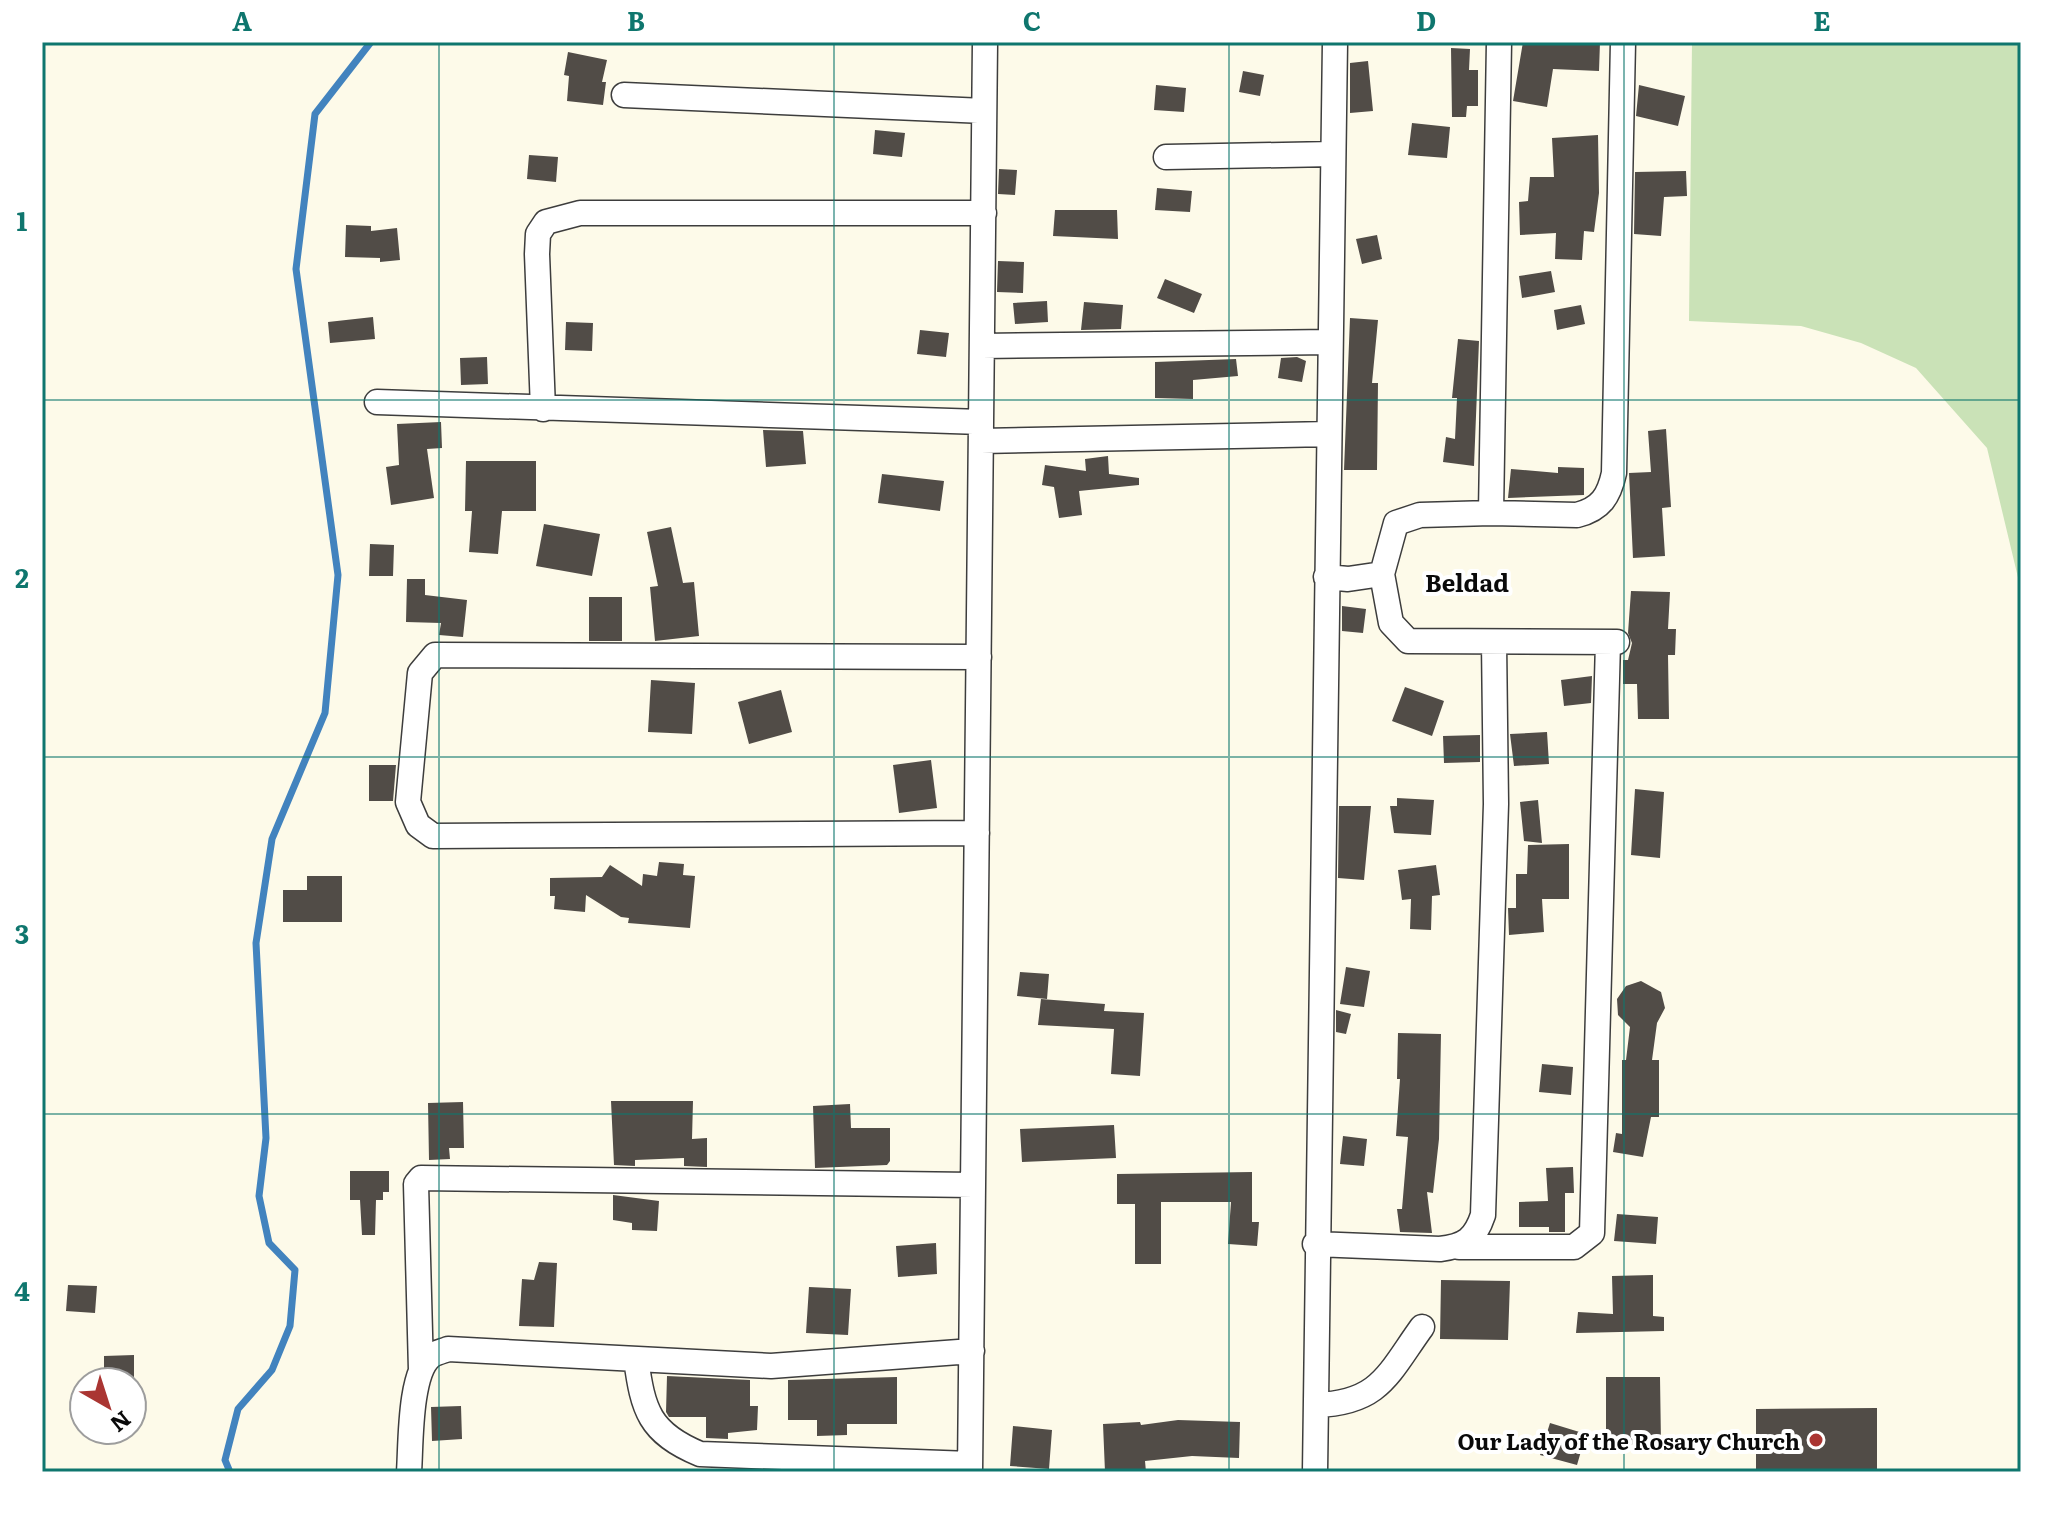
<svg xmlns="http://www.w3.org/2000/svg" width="2063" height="1514" font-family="Literata,serif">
<rect width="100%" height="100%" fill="#fdfae9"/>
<path fill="#cae2b7" d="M1692,42H2021V590L1987,448L1916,368L1861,343L1801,326L1689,321Z"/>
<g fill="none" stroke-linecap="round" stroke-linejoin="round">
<path stroke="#4283be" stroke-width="7" d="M230,1472L225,1460L238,1409L272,1370L290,1326L295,1270L269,1243L259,1196L266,1138L256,943L272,839L325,713L338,575L296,269L315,114L371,42"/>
</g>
<path fill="#514c47" d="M1523,42H1600L1599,71L1553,69L1547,107L1513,101Z
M1451,48L1470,49L1469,70H1478V106H1467L1466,117H1452Z
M568,52L607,60L602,82H606L603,105L567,101L569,76L564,75Z
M1368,61L1373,111L1350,113V63Z
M1243,71L1264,75L1260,96L1239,92Z
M1156,85L1186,88L1184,112L1154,110Z
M1639,85L1685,96L1678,126L1636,116Z
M1412,123L1450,127L1447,158L1408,155Z
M875,130L905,133L902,157L873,154Z
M1598,135L1599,193L1594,232L1584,231L1582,260L1555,259L1556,233L1520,235L1519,202L1528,201L1530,177H1554L1552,138Z
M529,155L558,157L556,182L527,179Z
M999,169L1017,170L1015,195L998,194Z
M1686,171L1687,196L1664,197L1661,236L1634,234L1635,172Z
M1157,188L1192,191L1190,212L1155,210Z
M1055,210H1117L1118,239L1053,236Z
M346,225L371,226V231L397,228L400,260L380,262V258L345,257Z
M1377,235L1382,259L1362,264L1356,239Z
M998,261L1024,262L1023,293L997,292Z
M1551,271L1555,292L1522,298L1519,276Z
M1165,279L1202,294L1194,313L1157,298Z
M1047,301L1048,322L1015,324L1013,303Z
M1084,302L1123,305L1121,329L1081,330Z
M1581,305L1585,324L1557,330L1554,310Z
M373,317L375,339L330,343L328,322Z
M1350,318L1378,320L1372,383H1378L1377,470H1344Z
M566,322L593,323L592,351L565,350Z
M920,330L949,333L946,357L917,354Z
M1458,339L1479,341L1474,466L1443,462L1446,437L1455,439L1457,398H1452Z
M487,357L488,384L461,385L460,358Z
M1297,357L1306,361L1302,382L1278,378L1281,358Z
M1236,359L1238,376L1193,380V399L1155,398V362Z
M441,422L442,448L427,449L434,498L391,505L386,467L399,465L397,424Z
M1666,429L1671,507L1662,508L1665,556L1633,558L1629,473L1651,472L1648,431Z
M763,430L803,431L806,464L766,467Z
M1108,456L1109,474L1139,478V485L1079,491L1082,515L1059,518L1054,487L1042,485L1045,465L1086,471L1085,459Z
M466,461H536V511H502L498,554L469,552L472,511H465Z
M1558,467L1584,468V495L1508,498L1511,469L1558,473Z
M882,474L944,481L940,511L878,503Z
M544,524L600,534L592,576L536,566Z
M671,527L683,583L694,582L699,636L655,641L650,587L658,586L647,532Z
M370,544L394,545L393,576H369Z
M407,579H425V595L467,600L463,637L439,635L441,623L406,622Z
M1631,591L1670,592L1668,629H1676L1675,655H1668L1669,719H1638L1637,684H1623V660H1628L1632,643L1628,633Z
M589,597H622V641H589Z
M1342,606L1366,609L1363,633L1342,631Z
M1592,676L1591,703L1564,706L1561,680Z
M651,680L695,683L692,734L648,732Z
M1405,687L1444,701L1432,736L1392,721Z
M781,690L792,732L749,744L738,702Z
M1547,732L1549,764L1514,766L1510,734Z
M1480,735V762L1444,763L1443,736Z
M931,760L937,808L899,813L893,765Z
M369,765H396L393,801H369Z
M1635,789L1664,792L1660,858L1631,855Z
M1397,798L1434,800L1431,835L1394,833L1390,806H1397Z
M1538,800L1542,843L1524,841L1520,802Z
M1339,806H1371L1364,880L1338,878Z
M1569,844V899H1542L1544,932L1509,935L1508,908H1516V874H1527L1528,845Z
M659,862L684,864L683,875L695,876L690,928L628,923L629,918L621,917L586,895L585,912L554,909L555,896H550V878L602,877L610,865L642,886L643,874L657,876Z
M1436,865L1440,895L1432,896L1431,930L1410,929L1411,899L1402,900L1398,870Z
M307,876H342V922H283V890H307Z
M1346,967L1370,971L1364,1007L1340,1004Z
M1020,972L1049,974L1047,999L1017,996Z
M1641,981L1661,992L1665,1008L1657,1023L1652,1060H1659V1117H1651L1643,1157L1613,1152L1616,1133L1622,1134V1060H1626L1630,1027L1618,1015L1617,999L1626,986Z
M1041,999L1105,1004L1104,1011L1144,1013L1140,1076L1111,1074L1114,1029L1038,1025Z
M1336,1010L1351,1014L1346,1034L1336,1032Z
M1398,1033L1441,1034L1439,1139L1433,1193L1427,1192L1432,1233L1400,1232L1397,1209H1402L1408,1137L1396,1136L1400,1079H1397Z
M1542,1064L1573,1067L1571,1095L1539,1092Z
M611,1101H693L692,1139L707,1138V1167L684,1166V1158L635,1160V1166L614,1165Z
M463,1102L464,1148H449L450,1159L429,1160L428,1103Z
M850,1104L851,1128H890V1161L887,1165L815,1168L813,1106Z
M1114,1125L1116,1158L1022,1162L1020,1129Z
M1343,1136L1367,1139L1364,1166L1340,1164Z
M1573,1167L1574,1193H1565V1232H1549V1227H1519V1202L1548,1201L1546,1168Z
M350,1171H389V1192H383V1200H376L375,1235H362L360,1200H350Z
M1252,1172V1222H1259L1257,1246L1228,1244L1231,1202H1161V1264H1135V1204H1117V1174Z
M613,1195L659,1201L657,1231L632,1230V1223L613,1220Z
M1617,1214L1658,1217L1656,1244L1614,1241Z
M936,1243L937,1274L898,1277L896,1246Z
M539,1262L557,1263L554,1327L519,1326L522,1279L534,1280Z
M1653,1275V1316L1664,1317V1331L1576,1333L1578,1312L1613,1314L1612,1276Z
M1441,1280L1510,1281L1508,1340L1440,1339Z
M68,1285L97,1286L95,1313L66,1311Z
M809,1287L851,1289L848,1335L806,1333Z
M134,1355V1382H104V1356Z
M667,1376L750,1380V1406H758L757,1430L728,1433V1439L706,1438V1417H669L666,1412Z
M897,1377V1424H847V1435L817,1436V1420H788V1380Z
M1606,1377H1660L1661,1444L1606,1445Z
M461,1406L462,1439L432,1441L431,1407Z
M1877,1408V1472H1756V1409Z
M1178,1420L1240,1422L1239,1458L1192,1456L1145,1461L1146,1472H1105L1103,1424L1140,1422L1141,1425Z
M1550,1423L1586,1434L1577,1465L1540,1455Z
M1013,1426L1052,1430L1049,1469L1010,1466Z"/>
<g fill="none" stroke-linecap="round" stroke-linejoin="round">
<g stroke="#3d3d3d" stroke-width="27">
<path id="minor" d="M624,95L984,111
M1166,157L1333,154
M982,346L1330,342
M377,402L981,422
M543,409L537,254L538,234L546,222L580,213H984
M981,441L1329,434
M1491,513L1577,515C1601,509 1609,496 1614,473L1623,42
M1382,574L1391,623L1408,641L1617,642
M1326,577L1348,579L1382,574L1396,523L1420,515L1491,513L1499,42
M977,833L433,836L418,825L408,802L420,673L435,655L979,657
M1315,1244L1440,1249C1465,1246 1475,1239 1483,1215L1496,804L1494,642
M1459,1247H1574L1592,1233L1608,642
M636,1359C643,1410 649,1433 700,1454L970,1464
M421,1370L416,1184L421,1178L973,1185
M1316,1405C1380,1403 1388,1374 1422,1327
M409,1472C411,1446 409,1373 431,1356C435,1353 443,1351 448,1349L771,1366L972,1351
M970,1472L985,42
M1315,1472L1335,42"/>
</g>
<use href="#minor" stroke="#fff" stroke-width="24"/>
</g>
<path fill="none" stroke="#0f766e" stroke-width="2" stroke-opacity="0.55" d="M439,42V1472M834,42V1472M1229,42V1472M1624,42V1472M42,400H2021M42,757H2021M42,1114H2021"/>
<circle fill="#aa3532" stroke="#fff" stroke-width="3" cx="1816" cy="1440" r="8"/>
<g text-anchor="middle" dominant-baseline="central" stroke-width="8" stroke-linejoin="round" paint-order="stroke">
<g font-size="22" font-weight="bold" fill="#0a0a0a" stroke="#fff" text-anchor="end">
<text x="1800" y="1440">Our Lady of the Rosary Church</text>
</g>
<g font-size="24" font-weight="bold" fill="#0a0a0a" stroke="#fff">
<text x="1467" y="581">Beldad</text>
</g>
</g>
<rect width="2063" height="1514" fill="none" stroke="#ffffff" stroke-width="88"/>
<g transform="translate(108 1406) rotate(141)"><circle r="38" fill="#ffffff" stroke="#9d9d9d" stroke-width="2"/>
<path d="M0-6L14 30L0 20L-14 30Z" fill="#aa3532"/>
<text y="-12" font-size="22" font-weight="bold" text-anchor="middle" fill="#0a0a0a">N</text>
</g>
<rect x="44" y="44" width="1975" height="1426" fill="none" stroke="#0f766e" stroke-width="3"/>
<g font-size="26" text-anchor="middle" font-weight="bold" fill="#0f766e">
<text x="242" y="31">A</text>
<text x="636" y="31">B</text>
<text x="1032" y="31">C</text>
<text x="1426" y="31">D</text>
<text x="1822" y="31">E</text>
<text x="22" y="231">1</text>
<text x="22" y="588">2</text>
<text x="22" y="944">3</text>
<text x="22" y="1301">4</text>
</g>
</svg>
